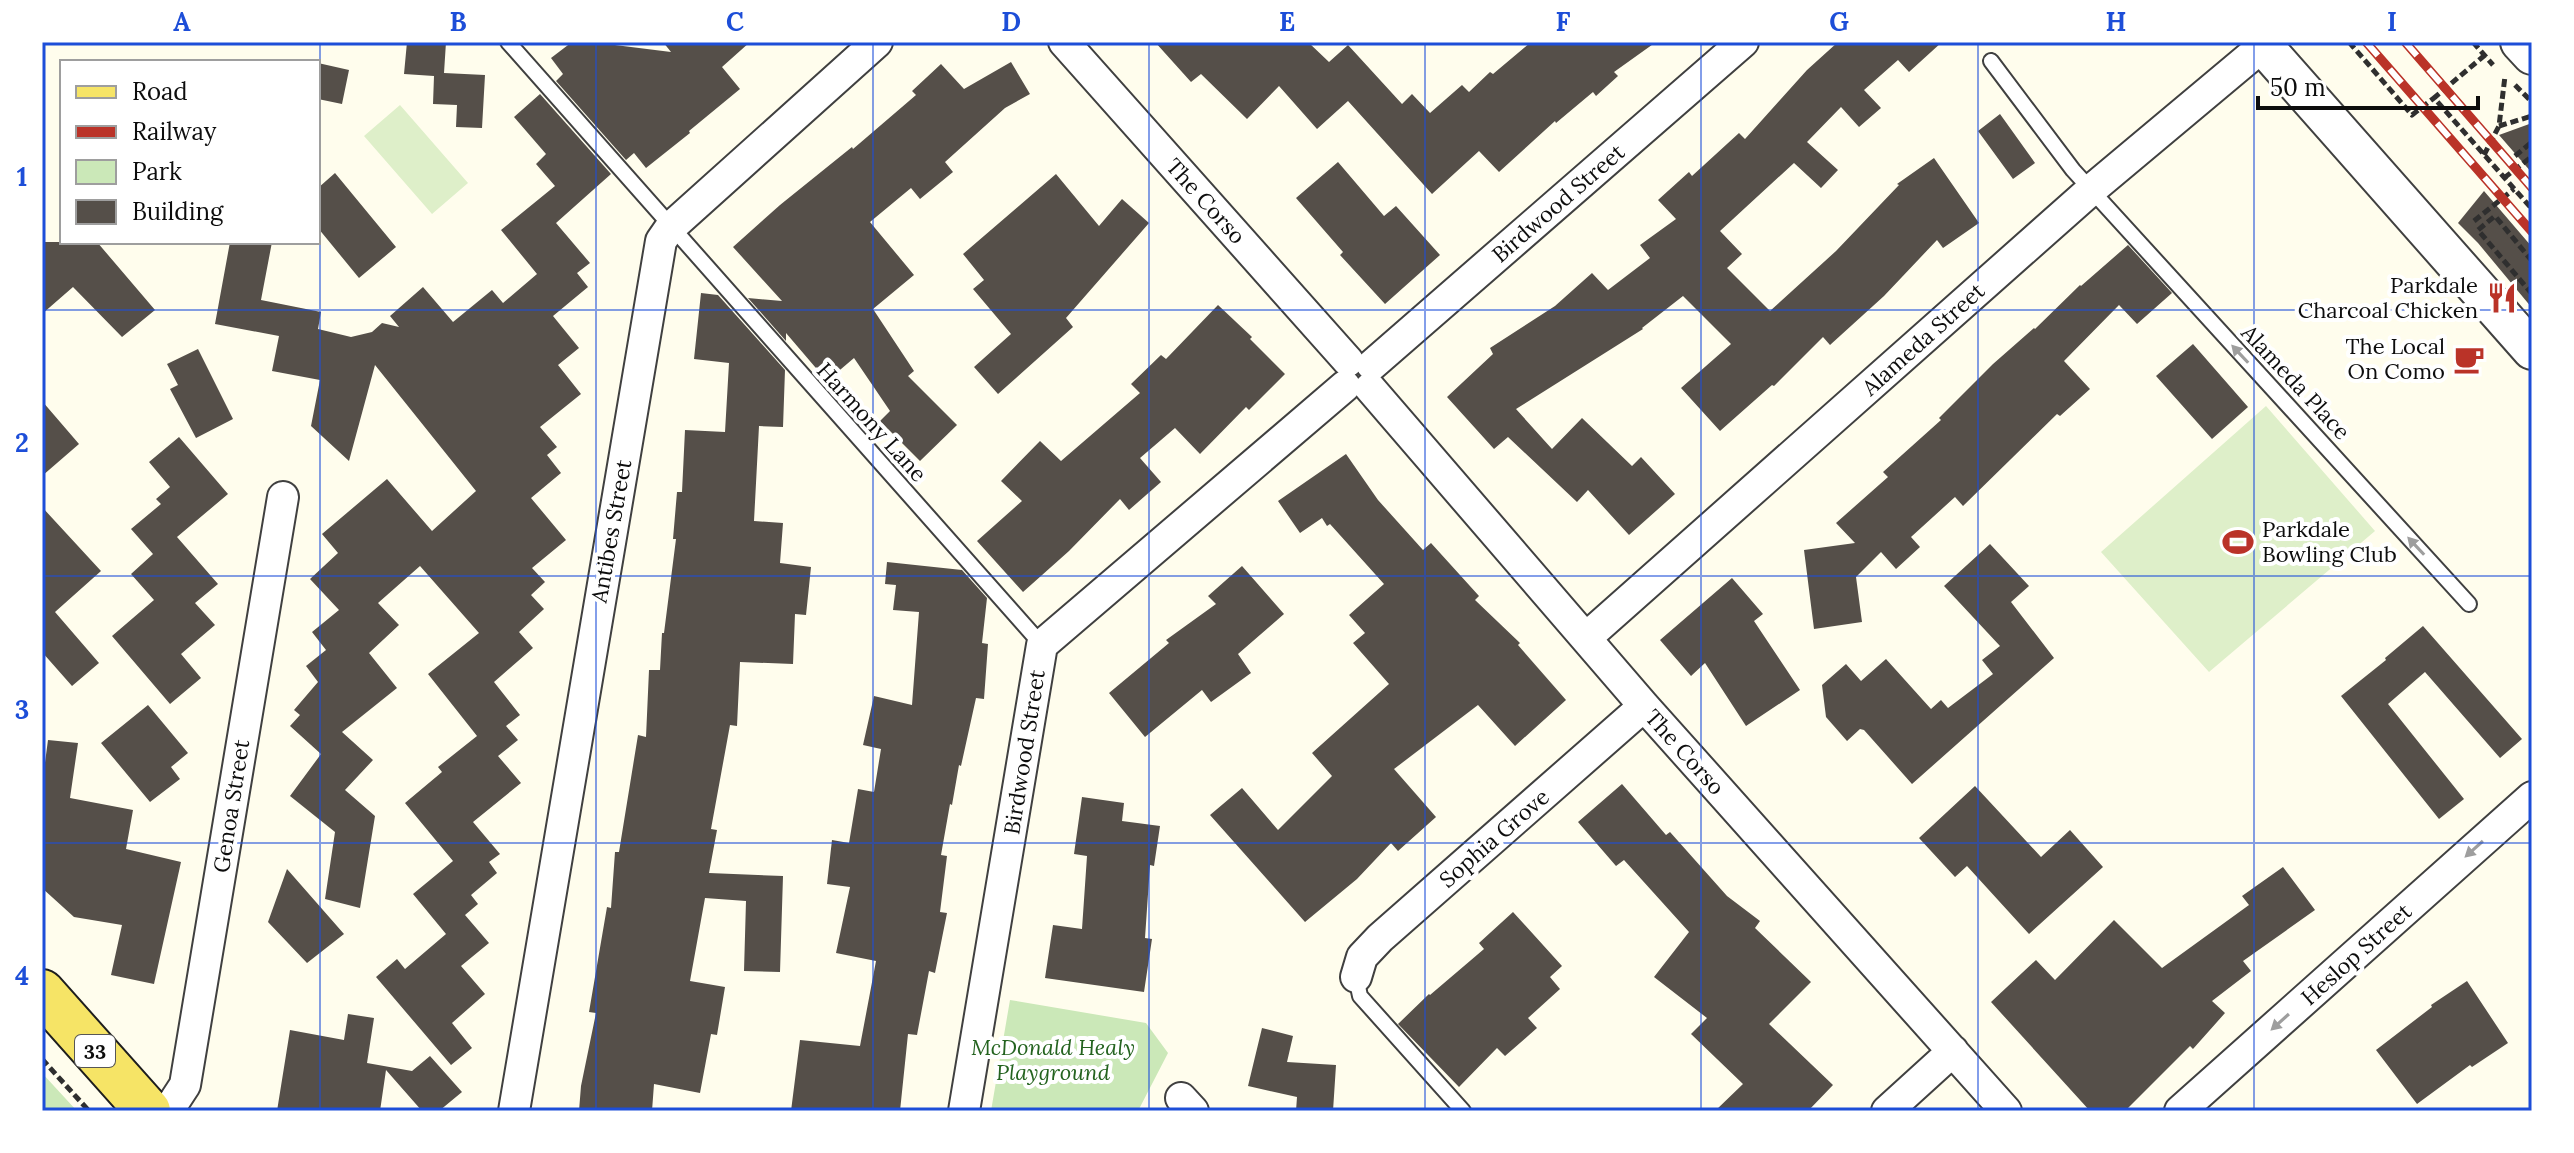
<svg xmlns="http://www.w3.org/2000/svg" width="2574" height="1153" font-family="Lora,serif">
<rect width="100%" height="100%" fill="#fffded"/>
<path fill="#cbe8b8" d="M1010,1000L1146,1023L1168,1053L1138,1111H991Z
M42,1073L77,1111H42Z"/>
<path fill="#deefc9" d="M400,105L468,183L432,214L364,136Z
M2266,406L2375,531L2209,672L2101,552Z"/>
<path fill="#554f49" d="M407,42H446L444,73L485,75L482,128L456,127L457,105L433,104L434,76L404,74Z
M572,42H591L671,52L663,42H750L722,67L740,89L689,131L690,133L646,168L634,153L626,160L556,81L563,74L551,58Z
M1155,42H1308L1329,62L1348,45L1402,104L1412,94L1430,113L1462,85L1469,92L1490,72L1493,74L1531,42H1656L1614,72L1618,76L1596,96L1593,92L1556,123L1555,121L1499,172L1479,151L1432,194L1348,101L1317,129L1279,86L1247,119L1201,74L1191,82Z
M1838,42H1942L1909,72L1898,60L1864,90L1881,108L1859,127L1841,107L1807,142L1838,170L1821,188L1794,163L1720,231L1742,254L1727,268L1770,311L1836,251L1899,185L1897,184L1934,158L1979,223L1943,248L1937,240L1884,296L1830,345L1823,337L1774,386L1772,385L1720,431L1681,388L1731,344L1683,296L1642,328L1643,329L1516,409L1552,449L1582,418L1632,466L1641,457L1675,494L1629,535L1588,490L1577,502L1508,437L1494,449L1447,397L1493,354L1490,348L1555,306L1592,273L1608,290L1650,258L1640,245L1676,219L1658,200L1689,172L1692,176L1739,133L1745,139L1807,70Z
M1011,62L1030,94L1005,108L945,162L953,172L920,199L911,188L870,222L914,275L873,309L914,371L908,376L957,425L920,461L880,421L890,411L854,358L827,381L786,333V341L748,298L782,301L733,247L780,205L852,147L853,149L916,95L912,91L941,64L964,89Z
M318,63L349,70L342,104L318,99Z
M540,94L611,174L556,223L590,263L577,273L588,287L553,316L579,348L558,365L581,394L540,427L557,447L547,455L561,473L531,498L566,540L532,568L545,582L531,595L544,609L519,632L533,648L494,682L520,715L506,726L518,740L498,756L521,783L473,822L500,854L489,862L497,873L471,895L478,904L465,915L489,943L461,966L485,994L452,1023L472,1048L451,1065L376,977L397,959L405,969L446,934L413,894L453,861L405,803L442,772L438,767L477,736L428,674L479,633L420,566L378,603L399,625L369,653L397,688L342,732L373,760L345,790L375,816L360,908L325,899L335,832L290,796L321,754L290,726L300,715L294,710L318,682L306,666L326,650L312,632L339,610L310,579L338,553L322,534L387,479L432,531L476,491L375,365L349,461L311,426L320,380L272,371L279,336L215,324L230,242H272L261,300L321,312L318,329L351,337L372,332L382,323L399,327L390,316L423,287L453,322L492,290L503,303L537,274L501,230L555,186L536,164L546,154L514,117Z
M2000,114L2035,163L2013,179L1978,131Z
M2532,123V173L2499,135Z
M1338,162L1384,216L1396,206L1440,255L1385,304L1340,255L1343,252L1296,198Z
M335,173L396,247L359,278L318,228V188Z
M1056,174L1099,226L1122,199L1149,223L1066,318L1073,327L998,394L974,367L1011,334L973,289L984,280L963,254Z
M2484,191L2532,247V308L2478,243L2458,223Z
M42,242H97L155,310L122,337L73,287L42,314Z
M2128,245L2172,293L2137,324L2119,305L2064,361L2090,389L2060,416L2057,414L1963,506L1955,497L1911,537L1920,547L1896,569L1881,552L1856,577L1862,622L1814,629L1804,550L1855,543L1836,523L1888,477L1883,472L1941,420L1939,418L1993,364L2034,328L2035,329L2080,285L2081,286Z
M701,293L718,295L785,370L783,427L759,426L754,521L783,523L780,563L811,567L806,615L795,614L793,664L740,662L737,726L730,725L711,829L717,830L709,873L783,876L780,972L744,971L746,901L705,898L690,981L725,987L717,1035L711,1034L700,1093L654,1084L652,1111H579L581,1086L596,1013L589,1012L607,907L611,908L615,852H619L638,735L646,737L649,670H660L662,633H664L676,539H673L677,492H682L685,430L725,432L729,363L694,359Z
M1218,305L1252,337L1250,339L1285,374L1249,410L1246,407L1200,454L1175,428L1140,458L1161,482L1129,510L1120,499L1069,551L1023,592L977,541L1022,501L1001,481L1040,441L1061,461L1140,393L1131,384L1161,355L1166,359Z
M2193,344L2248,407L2212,439L2156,376Z
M198,349L233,419L196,438L170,389L178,385L167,364Z
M42,401L79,444L42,476Z
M179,437L228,494L177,537L218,584L195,603L215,625L181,654L201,678L170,704L112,636L154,600L131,574L153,554L131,529L161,504L156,499L170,487L149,462Z
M1346,454L1378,500L1423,550L1431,543L1479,596L1475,600L1520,643L1518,645L1566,700L1515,746L1478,705L1394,769L1436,817L1398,851L1391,843L1357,879L1305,922L1210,815L1242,788L1278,830L1332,776L1312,753L1389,684L1353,643L1365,633L1349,615L1384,584L1330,524L1327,526L1322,518L1300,533L1278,501Z
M42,507L101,571L55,612L99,663L72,686L42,652Z
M1990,544L2029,586L2011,602L2054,658L1912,784L1864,730L1860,729L1847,741L1826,717L1822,685L1846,664L1861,681L1886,659L1931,709L1941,700L1948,708L1993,674L1982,660L2000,646L1944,586Z
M887,562L962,570L987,598L982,643L988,644L984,699L976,698L961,766L959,765L952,805L950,804L941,855L947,856L940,912L947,913L935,973L929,971L917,1035L908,1034L900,1111H791L800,1040L860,1046L876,961L836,953L850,887L827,884L832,840L849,843L858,789L874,792L881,749L863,745L874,696L912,705L919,612L893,610L896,585L885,584Z
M1242,566L1284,614L1238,654L1251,673L1211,702L1202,690L1145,737L1109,693L1169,643L1166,640L1216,604L1208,596Z
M1732,578L1763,614L1754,621L1800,690L1746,726L1705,663L1691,676L1660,640Z
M2423,626L2522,739L2500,758L2425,672L2388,704L2464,799L2439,819L2341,696L2386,660L2385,658Z
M148,705L188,753L171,767L180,779L150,802L101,743Z
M48,740L78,743L70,798L133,810L126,849L181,862L154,984L111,975L122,925L74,917L42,888V785Z
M1622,784L1666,835L1670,832L1727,896L1760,921L1755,928L1811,982L1769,1024L1833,1085L1808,1111H1715L1743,1084L1691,1034L1707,1018L1654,977L1689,932L1624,860L1616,866L1578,822Z
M1975,786L2041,857L2070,830L2103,867L2029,934L1967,866L1955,877L1919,838Z
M1082,797L1124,803L1122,821L1160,826L1154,866L1150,865L1145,938L1152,939L1144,992L1045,978L1053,925L1082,929L1087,856L1074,854Z
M2283,867L2315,910L2243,961L2251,971L2212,1001L2225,1013L2193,1049L2190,1046L2125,1111H2090L1991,1002L2036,960L2055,980L2114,920L2162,968L2249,905L2242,896Z
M287,869L344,934L307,963L268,922Z
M1513,912L1562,966L1550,977L1560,989L1528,1018L1537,1028L1505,1056L1497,1048L1459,1087L1398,1024L1429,994L1430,995L1484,949L1479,943Z
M2467,981L2508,1043L2472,1067L2470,1065L2417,1104L2376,1050L2432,1007L2431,1005Z
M348,1014L374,1018L367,1063L412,1071L430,1056L462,1092L439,1111H422L386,1070L380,1111H277L290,1030L344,1040Z
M1262,1028L1293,1036L1287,1062L1336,1065L1333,1111H1296L1297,1097L1248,1086Z"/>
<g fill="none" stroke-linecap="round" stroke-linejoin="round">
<g stroke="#404040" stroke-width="18">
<path id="service" d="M508,42L1042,645
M1991,61L2073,170L2469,604
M1356,977L1360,996L1463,1111"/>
</g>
<g stroke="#404040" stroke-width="34">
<path id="minor" d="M1064,42L1348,361
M1372,365L1743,42
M1370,388L1644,706L2006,1111
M1587,637L2091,190L2263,46
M1356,977L1362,957L1380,938L1644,706
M1181,1098L1193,1111
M168,1111L185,1085L283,497
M514,1111L661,241L670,228L877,42
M964,1111L1042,645L1345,386
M1887,1111L1953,1051
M2180,1111L2532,797"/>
</g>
<g stroke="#404040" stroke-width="42">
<path id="tertiary" d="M2260,42L2532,350
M2520,42L2532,55"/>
</g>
<g stroke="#1e1e1e" stroke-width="48">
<path id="primary" d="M42,992L148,1111"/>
</g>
<path stroke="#2f2f2f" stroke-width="5" stroke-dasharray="8 4" stroke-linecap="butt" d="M2349,42L2412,115L2434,98
M2473,42L2493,65
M2485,55L2434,98L2532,209
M2515,85L2532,102
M2499,126L2532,116
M2484,155L2499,126L2505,76
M2515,156L2532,142
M2504,178L2530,158L2532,160
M2474,221L2514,189
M2532,261L2495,216L2478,230L2532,294
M42,1059L89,1111"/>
<use href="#service" stroke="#fff" stroke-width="14"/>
<use href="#minor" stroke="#fff" stroke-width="30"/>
<use href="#tertiary" stroke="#fff" stroke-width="38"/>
<use href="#primary" stroke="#f6e466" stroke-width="44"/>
<g stroke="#ba3328" stroke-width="9">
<path id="rail" d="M2366,42L2532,232
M2405,42L2532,188"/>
</g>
<use href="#rail" stroke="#fff" stroke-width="6" stroke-dasharray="18" stroke-linecap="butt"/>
</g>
<defs><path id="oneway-solid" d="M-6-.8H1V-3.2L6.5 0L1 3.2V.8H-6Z" transform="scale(2)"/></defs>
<g fill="#9e9e9e">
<use href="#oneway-solid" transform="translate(2240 354) rotate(-133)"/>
<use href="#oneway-solid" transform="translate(2416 546) rotate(-133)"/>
<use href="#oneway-solid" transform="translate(2474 849) rotate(138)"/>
<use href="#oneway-solid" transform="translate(2280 1022) rotate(138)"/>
</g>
<path fill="none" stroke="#1d4ed8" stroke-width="2" stroke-opacity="0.55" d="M320,42V1111M596,42V1111M873,42V1111M1149,42V1111M1425,42V1111M1701,42V1111M1978,42V1111M2254,42V1111M42,310H2532M42,576H2532M42,843H2532"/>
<defs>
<g id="restaurant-bare" transform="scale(2.4)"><path d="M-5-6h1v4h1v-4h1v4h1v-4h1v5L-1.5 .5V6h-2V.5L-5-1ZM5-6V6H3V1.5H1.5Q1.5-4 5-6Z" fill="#ba3328" stroke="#fff" stroke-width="2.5" paint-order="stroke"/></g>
<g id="cafe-bare" transform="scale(2.4)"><path d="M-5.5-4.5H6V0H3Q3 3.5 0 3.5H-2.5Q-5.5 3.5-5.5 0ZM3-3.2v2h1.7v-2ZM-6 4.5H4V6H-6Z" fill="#ba3328" stroke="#fff" stroke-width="2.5" paint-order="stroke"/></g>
<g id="stadium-bare" transform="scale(2.4)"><path d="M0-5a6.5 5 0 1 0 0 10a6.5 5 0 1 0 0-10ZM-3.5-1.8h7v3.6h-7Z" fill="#ba3328" stroke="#fff" stroke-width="2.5" paint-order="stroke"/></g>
</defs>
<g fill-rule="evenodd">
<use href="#restaurant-bare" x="2502" y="298"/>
<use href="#cafe-bare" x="2469" y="359"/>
<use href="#stadium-bare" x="2238" y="542"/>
</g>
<g text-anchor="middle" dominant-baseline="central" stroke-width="8" stroke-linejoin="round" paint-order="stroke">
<rect fill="#fff" stroke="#565656" stroke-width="2" x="75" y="1035" width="40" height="32" rx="6"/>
<g font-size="20" font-weight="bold" fill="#0d0d0d">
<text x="95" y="1051">33</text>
</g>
<g font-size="22" fill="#0d0d0d" stroke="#fff">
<text transform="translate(1206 201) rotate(48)">The Corso</text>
<text transform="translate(1558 203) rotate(-41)">Birdwood Street</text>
<text transform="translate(1923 339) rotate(-42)">Alameda Street</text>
<text transform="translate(2296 382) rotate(47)">Alameda Place</text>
<text transform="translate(872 422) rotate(48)">Harmony Lane</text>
<text transform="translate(611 531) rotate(-80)">Antibes Street</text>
<text transform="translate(1024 752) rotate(-81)">Birdwood Street</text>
<text transform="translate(1685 752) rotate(48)">The Corso</text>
<text transform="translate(231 806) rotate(-81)">Genoa Street</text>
<text transform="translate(1494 838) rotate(-41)">Sophia Grove</text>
<text transform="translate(2356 954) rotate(-42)">Heslop Street</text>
</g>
<g font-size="22" fill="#0d0d0d" stroke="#fff" text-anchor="end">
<text x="2478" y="285">Parkdale<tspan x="2478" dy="25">Charcoal Chicken</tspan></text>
<text x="2445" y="346">The Local<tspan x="2445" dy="25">On Como</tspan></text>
<text x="2262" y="529" text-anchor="start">Parkdale<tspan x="2262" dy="25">Bowling Club</tspan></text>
</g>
<g font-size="22" font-style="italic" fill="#24631f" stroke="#fff">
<text x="1053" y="1047">McDonald Healy<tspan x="1053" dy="25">Playground</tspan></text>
</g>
</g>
<rect width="2574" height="1153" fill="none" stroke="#ffffff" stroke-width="88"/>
<rect x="60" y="60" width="260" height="184" fill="#ffffff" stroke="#9e9e9e" stroke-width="2"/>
<rect x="76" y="86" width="40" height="12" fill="#f6e466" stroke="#9e9e9e" stroke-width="2"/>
<text x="132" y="100" font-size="24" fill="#0d0d0d">Road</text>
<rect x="76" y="126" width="40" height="12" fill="#ba3328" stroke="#9e9e9e" stroke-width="2"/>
<text x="132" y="140" font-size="24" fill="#0d0d0d">Railway</text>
<rect x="76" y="160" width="40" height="24" fill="#cbe8b8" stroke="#9e9e9e" stroke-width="2"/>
<text x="132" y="180" font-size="24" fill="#0d0d0d">Park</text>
<rect x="76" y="200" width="40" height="24" fill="#554f49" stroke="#9e9e9e" stroke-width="2"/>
<text x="132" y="220" font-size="24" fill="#0d0d0d">Building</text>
<path d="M2258 96v12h220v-12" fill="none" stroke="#0d0d0d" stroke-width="4"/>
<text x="2270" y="96" font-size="24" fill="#0d0d0d" stroke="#ffffff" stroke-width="6" paint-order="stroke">50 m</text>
<rect x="44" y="44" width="2486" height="1065" fill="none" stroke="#1d4ed8" stroke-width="3"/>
<g font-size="26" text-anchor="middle" font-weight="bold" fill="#1d4ed8">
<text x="182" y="31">A</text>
<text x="458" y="31">B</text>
<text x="735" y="31">C</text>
<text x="1011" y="31">D</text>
<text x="1287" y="31">E</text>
<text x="1563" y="31">F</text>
<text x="1839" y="31">G</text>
<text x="2116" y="31">H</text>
<text x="2392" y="31">I</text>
<text x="22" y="186">1</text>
<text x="22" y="452">2</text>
<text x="22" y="719">3</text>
<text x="22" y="985">4</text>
</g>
</svg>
